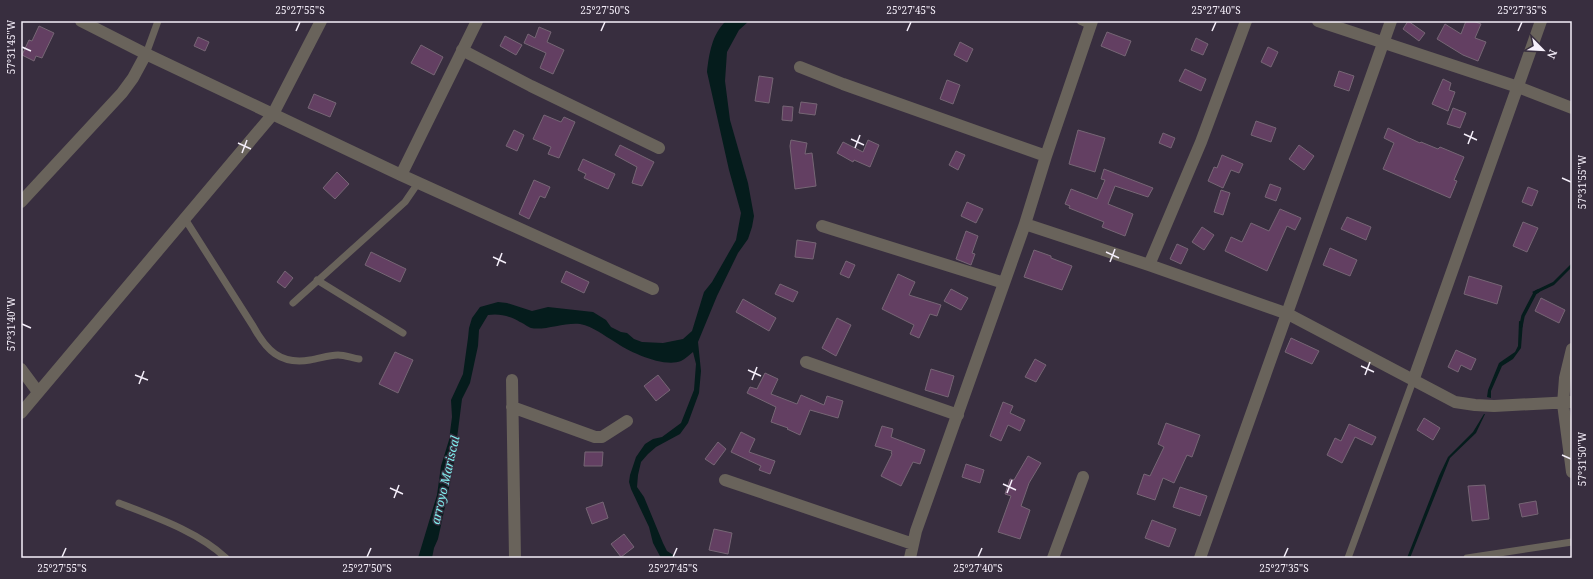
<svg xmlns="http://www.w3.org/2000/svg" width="1593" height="579" font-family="'Noto Serif',serif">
<rect width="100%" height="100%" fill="#382e3f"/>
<path fill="#051c1c" d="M726,21H749L739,30L727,52L725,81L730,120L748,183L754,216L752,227L748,239L738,253L717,296L698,342L701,371L699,393L688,423L680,434L656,447L648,454L641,462L638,475L637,487L644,497L663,543L667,551L678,558H661L653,543L649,527L631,489L629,482L630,475L636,457L645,444L653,439L662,437L681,423L694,390L696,364L693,352C689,355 685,359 681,361C664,368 629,352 615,342C603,335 594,327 580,324C565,322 544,331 531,328C528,327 523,323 520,322C510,316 499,313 488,315L479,330L478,346L470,383L462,399L453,470L438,539L434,548L432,558H418L437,495L441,466L449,440L452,417L451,400L463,374L468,338L469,328L472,318L480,307L498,302L507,303L532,311L548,307L593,312L606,320L611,327L621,332L627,333L634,339L642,342L663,343L683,339L692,331L704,292L712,282L736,240L741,213L729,170L707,72C709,54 712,34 726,21Z
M1572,263V267L1554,285L1535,294L1532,292L1553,282Z
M1519,321L1523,322L1521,348L1513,359L1502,366L1491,391V398L1487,397L1488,390L1499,363L1515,352L1518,346Z
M1484,414H1485L1476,433L1450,458L1410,558H1407L1439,476L1448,457L1473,432Z"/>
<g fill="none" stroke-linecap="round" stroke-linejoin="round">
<path stroke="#051c1c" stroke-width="3.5" d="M1521,326L1523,316L1535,293L1538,291"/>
</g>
<path fill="#633f62" stroke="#766675" d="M1408,21L1425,33L1419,41L1403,29Z
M1466,21H1473L1481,24L1475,38L1486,42L1478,61L1463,55L1437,39L1445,24L1461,34Z
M39,26L54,33L42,58L36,56L34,61L22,55L29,40L32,41Z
M539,27L551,32L547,42L564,50L553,74L540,68L546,53L524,43L528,34L535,38Z
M1107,32L1131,41L1125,56L1101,46Z
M505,36L522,45L516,55L500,46Z
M198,37L209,42L205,51L194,46Z
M1196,38L1208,44L1203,55L1191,50Z
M960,42L973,49L967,62L954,55Z
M421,45L443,57L434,75L411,63Z
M1268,47L1278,52L1271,67L1261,62Z
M1185,69L1206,79L1201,91L1179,81Z
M1339,71L1354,76L1349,91L1334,86Z
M759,76L773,78L769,103L755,101Z
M1443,79L1451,83L1449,90L1455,92L1448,111L1432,104Z
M947,80L960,85L953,104L940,99Z
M314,94L336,103L330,117L308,108Z
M801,102L817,104L815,115L799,113Z
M783,106L793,107L792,121L782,120Z
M1453,108L1466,113L1460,128L1447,124Z
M544,115L561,122L564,117L575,122L559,158L548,154L551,147L533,139Z
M1256,121L1276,128L1271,142L1251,135Z
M1388,128L1420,143L1421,142L1438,149L1440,147L1464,157L1454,180L1457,181L1450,198L1383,169L1394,143L1384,138Z
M514,130L524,135L517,151L506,146Z
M1078,130L1105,138L1095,172L1069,164Z
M1163,133L1175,138L1171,148L1159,143Z
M791,140L807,143L805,154L812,153L816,186L795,189L790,146Z
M868,140L879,145L870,167L854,160L853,162L837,153L843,142L863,152Z
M620,145L654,162L642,186L632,183L637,167L615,155Z
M1299,145L1314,156L1304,170L1289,159Z
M956,151L965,155L958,170L949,165Z
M1222,155L1243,164L1239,173L1231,170L1223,188L1208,181L1214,167L1217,168Z
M583,159L615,174L608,189L584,178L586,174L578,170Z
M1104,169L1153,188L1148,197L1115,186L1108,204L1133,214L1125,236L1102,227L1104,222L1069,208L1070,206L1065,204L1071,189L1097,199L1105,180L1101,179Z
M337,172L349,184L335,199L323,188Z
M534,180L550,187L545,198L540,196L529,219L519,214Z
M1270,184L1281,188L1276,201L1265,197Z
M1528,187L1538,191L1532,206L1522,202Z
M1221,190L1230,193L1223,215L1214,212Z
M967,202L983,209L976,223L961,216Z
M1280,209L1301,218L1295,230L1287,226L1267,271L1225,251L1231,237L1242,242L1251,223L1269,231Z
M1347,217L1371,227L1366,240L1341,229Z
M1523,222L1538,228L1527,252L1513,246Z
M1202,227L1214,235L1204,250L1192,242Z
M966,231L978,236L972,253L975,254L971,265L956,259Z
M797,240L816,243L813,259L795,257Z
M1177,244L1188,249L1181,264L1170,259Z
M1330,248L1357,260L1350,276L1323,265Z
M1034,250L1051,256V258L1072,266L1062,290L1024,277Z
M371,252L406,269L400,282L365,265Z
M846,261L855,265L849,278L840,274Z
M285,271L293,278L285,288L277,282Z
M566,271L589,282L584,293L561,282Z
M898,274L915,282L909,295L941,305L937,316L930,314L919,338L910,334L914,325L882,309Z
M1469,276L1502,286L1497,304L1464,294Z
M780,284L798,292L793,302L775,294Z
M951,289L968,298L961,310L944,301Z
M1541,298L1565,310L1559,323L1535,311Z
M743,299L776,318L769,331L736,312Z
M837,318L851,325L836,356L822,348Z
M1291,338L1319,351L1312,364L1285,352Z
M1456,350L1476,359L1471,370L1461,365L1458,372L1448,367Z
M395,352L413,360L398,393L379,384Z
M1035,359L1046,365L1036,382L1025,377Z
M931,369L954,376L948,397L925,390Z
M765,373L778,379L771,394L797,404L801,395L824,405L827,396L843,401L838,418L810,410L800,435L787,429L788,428L771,422L776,407L747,393L750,387L757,389Z
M658,375L670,390L656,401L644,386Z
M1003,402L1013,406L1010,413L1025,420L1020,431L1008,425L1001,441L990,436Z
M1424,418L1440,428L1433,440L1417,430Z
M1166,423L1200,435L1192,457L1187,455L1174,483L1163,478L1155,500L1137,494L1144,474L1150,476L1164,447L1158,444Z
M1349,424L1376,437L1372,445L1355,437L1342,463L1327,455L1335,438L1341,441Z
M882,426L893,429L891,437L925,450L920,464L913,462L901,486L881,476L892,454L891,453L892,451L875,446Z
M741,432L755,439L749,452L775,461L770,474L759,470L761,466L731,452Z
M718,442L726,449L714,465L705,459Z
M585,452H603L602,466H584Z
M1028,456L1041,463L1029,483L1021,506L1030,510L1020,539L998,532L1011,496L1005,494L1010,479L1014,480Z
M966,464L984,470L980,483L962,477Z
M1485,485L1489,519L1472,521L1468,486Z
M1180,487L1207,496L1200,516L1173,507Z
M1536,501L1538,514L1522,517L1519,504Z
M603,502L608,518L592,524L586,508Z
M1152,520L1176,529L1169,547L1145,538Z
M714,529L732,533L728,554L709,550Z
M624,534L634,547L621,557L611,544Z"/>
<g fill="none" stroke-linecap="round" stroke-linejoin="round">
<path stroke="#69635b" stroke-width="7" d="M1080,21L1091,26
M146,54L158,21
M185,219L253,326C266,350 280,365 310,360C319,359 328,355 338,355C345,355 352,358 359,359
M317,280L403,333
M293,303L405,202L418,183
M119,503C155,517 197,531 226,558
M1348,558L1413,381
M1467,558L1572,542"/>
<path stroke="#69635b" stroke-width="12" d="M81,21L146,54L401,175L653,289
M1318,21L1518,87L1572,108
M462,50L531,86L659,148
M800,67L843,84L1046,156
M401,175L477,21
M21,202L122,93L133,78L146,54
M1025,224L1149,265L1288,314L1455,402L1475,405L1494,406L1572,402
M822,226L1004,283
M1149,265L1201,142L1246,21
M1572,349L1565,378L1563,404L1572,472
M806,362L958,415
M21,369L38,392
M512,380L515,558
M1413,381L1541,21
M512,407L595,437H602L627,421
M21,413L273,114L321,21
M725,480L913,544
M910,558L916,531L1025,224L1046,156L1092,21
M1053,558L1083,477
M1200,558L1391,21"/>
</g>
<path fill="none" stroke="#f5effa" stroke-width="1.5" d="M296,31L300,22M601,31L605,22M907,31L911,22M1212,31L1216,22M1518,31L1522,22M22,47L31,51M1464,134L1477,140M851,139L864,145M238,143L251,149M1468,144L1473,131M855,148L860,135M242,153L247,140M1562,178L1571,182M1106,252L1119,258M493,257L506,263M1110,262L1115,249M497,266L502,253M22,324L31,328M1361,366L1374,372M748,370L761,376M135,375L148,380M1365,375L1370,362M752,380L757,367M139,384L144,371M1562,455L1571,459M1003,484L1016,490M390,488L403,494M1007,493L1012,480M394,498L399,485M62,557L66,548M367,557L371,548M673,557L677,548M978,557L982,548M1284,557L1288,548"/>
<g text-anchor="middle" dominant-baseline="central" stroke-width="3" stroke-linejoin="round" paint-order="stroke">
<g font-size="12" font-style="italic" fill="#80f0f0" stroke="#382e3f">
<text transform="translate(445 480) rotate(-77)">arroyo Mariscal</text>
</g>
</g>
<rect width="1593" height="579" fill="none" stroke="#382e3f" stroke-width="44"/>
<g transform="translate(1543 50) rotate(114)" stroke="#382e3f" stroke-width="3" paint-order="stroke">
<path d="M0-3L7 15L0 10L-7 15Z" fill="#f5effa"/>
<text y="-6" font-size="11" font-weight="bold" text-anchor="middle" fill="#f5effa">N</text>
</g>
<rect x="22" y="22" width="1549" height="535" fill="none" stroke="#f5effa" stroke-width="1.5"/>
<g font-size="10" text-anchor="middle" fill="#f5effa">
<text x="300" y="14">25°27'55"S</text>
<text x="605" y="14">25°27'50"S</text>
<text x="911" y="14">25°27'45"S</text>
<text x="1216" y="14">25°27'40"S</text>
<text x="1522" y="14">25°27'35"S</text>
<text transform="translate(11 47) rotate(-90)" y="4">57°31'45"W</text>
<text transform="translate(1582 182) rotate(-90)" y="4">57°31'55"W</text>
<text transform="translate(11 324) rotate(-90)" y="4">57°31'40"W</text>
<text transform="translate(1582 459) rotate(-90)" y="4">57°31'50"W</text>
<text x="62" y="572">25°27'55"S</text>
<text x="367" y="572">25°27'50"S</text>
<text x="673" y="572">25°27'45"S</text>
<text x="978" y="572">25°27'40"S</text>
<text x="1284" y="572">25°27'35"S</text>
</g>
</svg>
